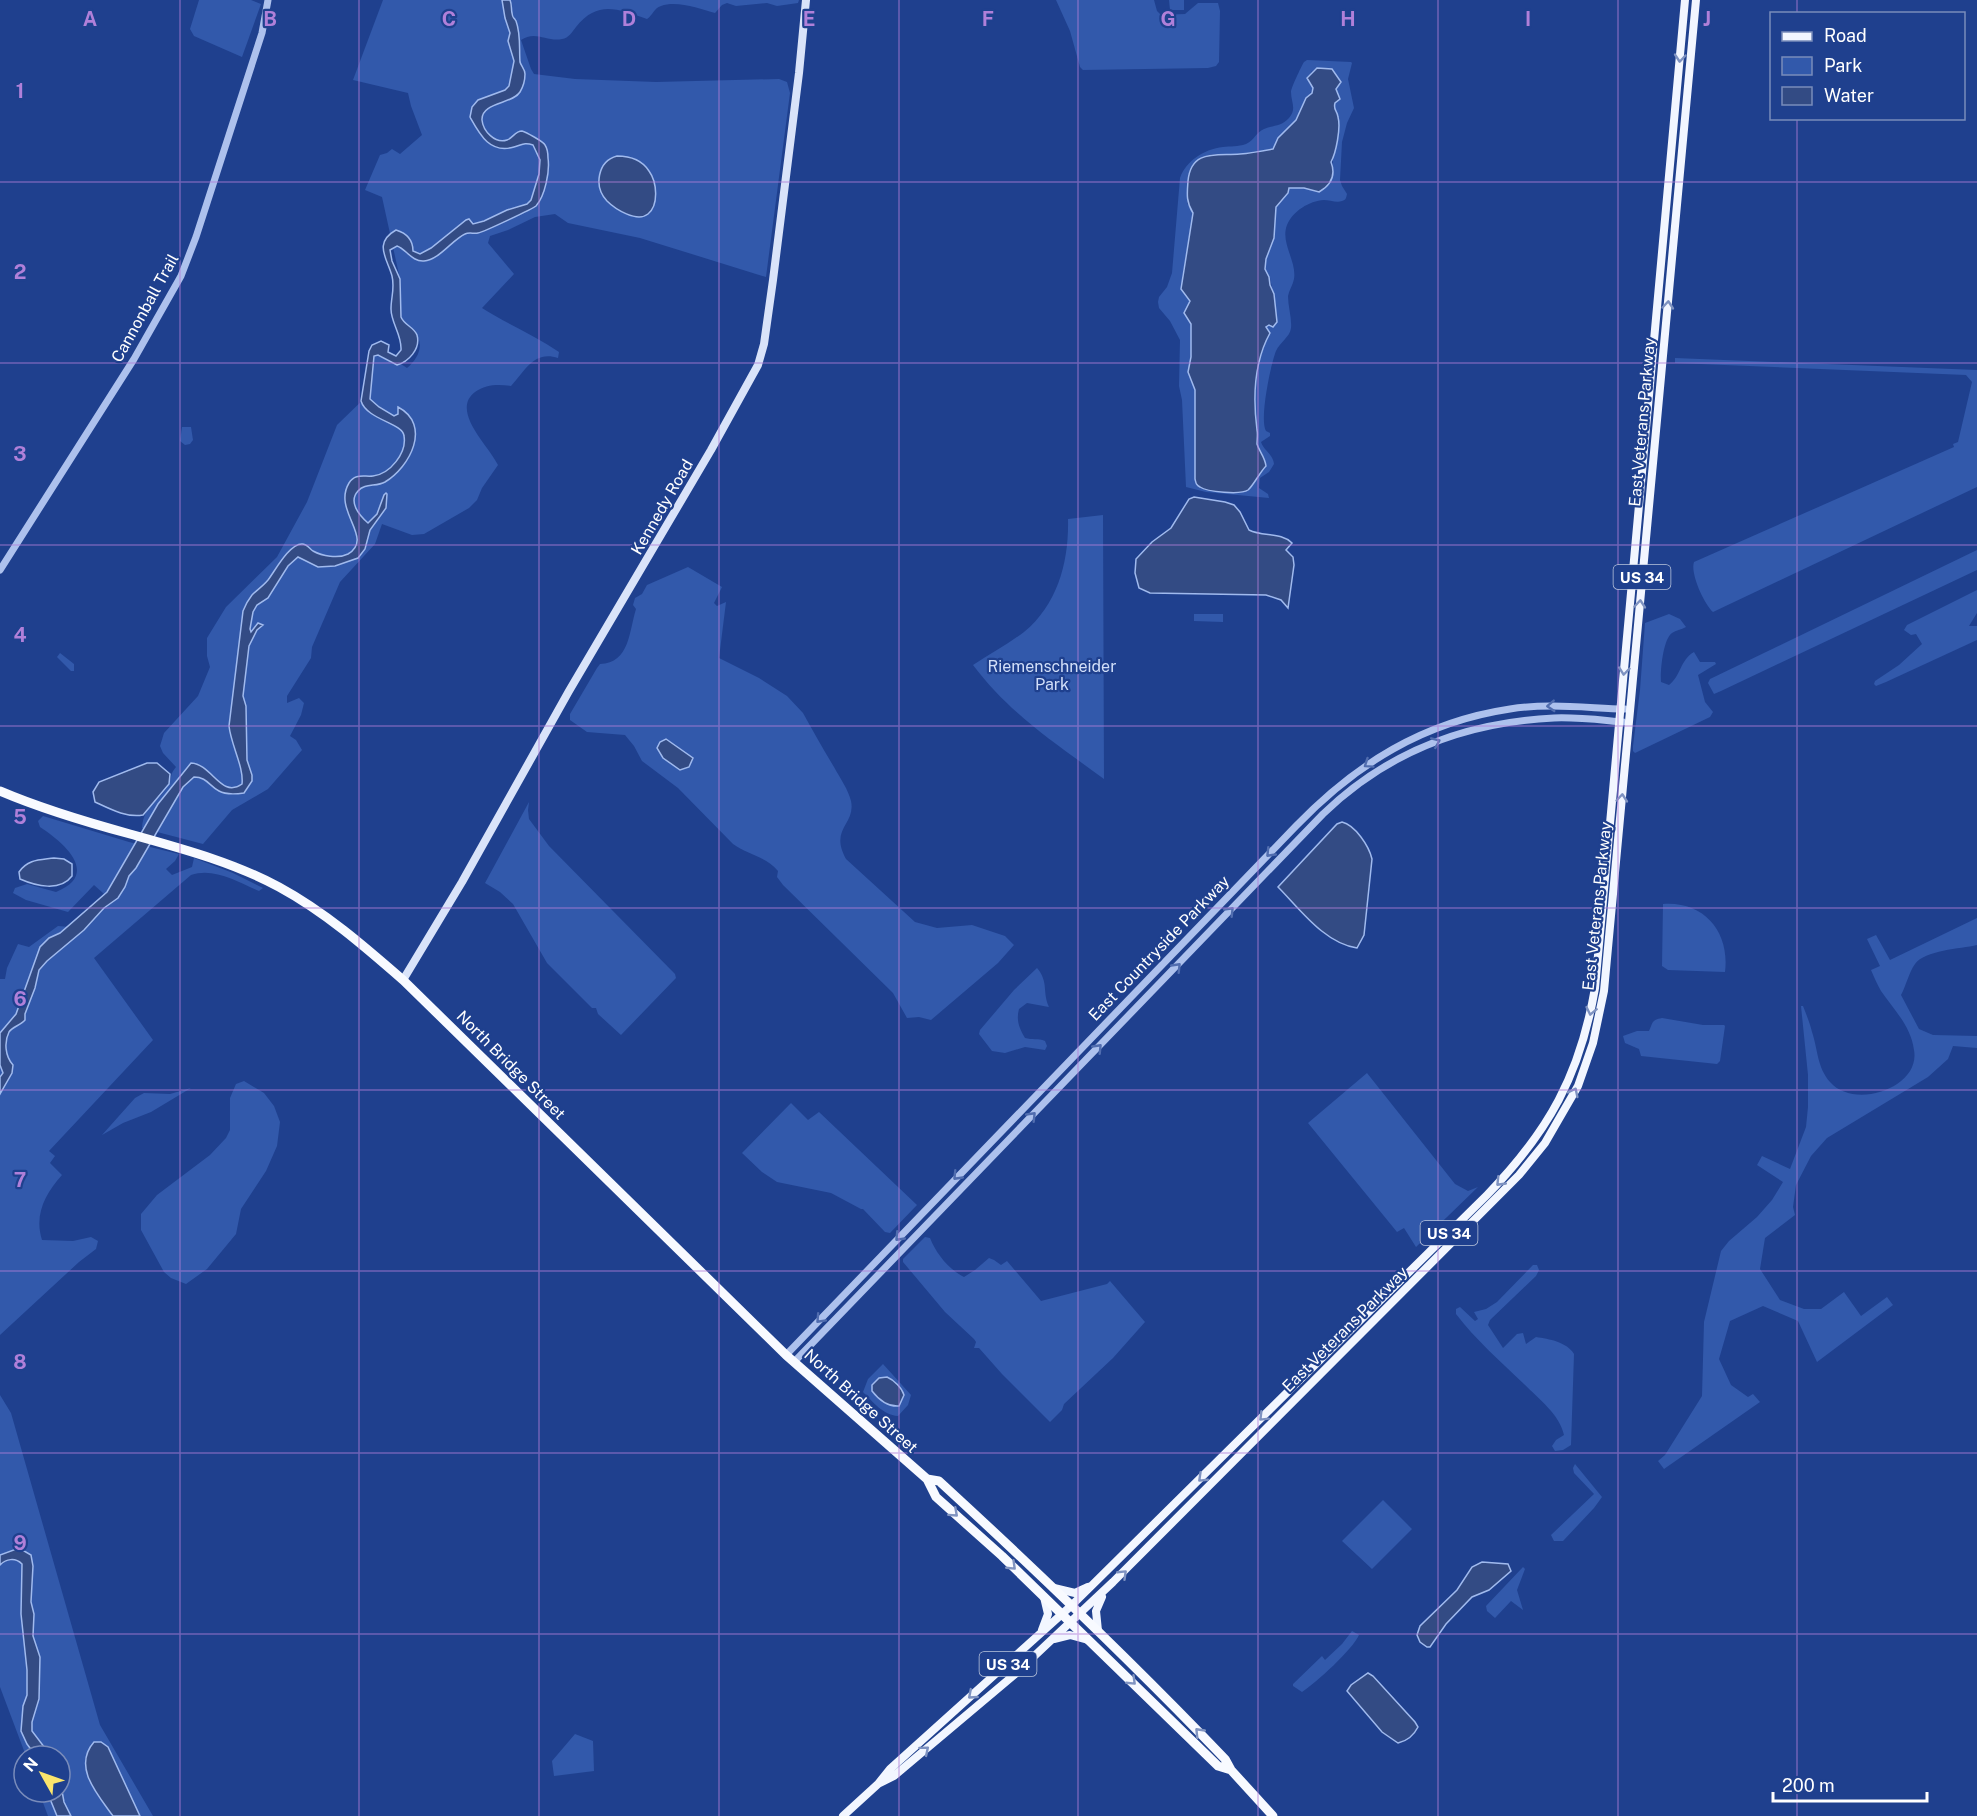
<svg xmlns="http://www.w3.org/2000/svg" width="1977" height="1816" font-family="'Public Sans',sans-serif">
<rect width="100%" height="100%" fill="#1f408e"/>
<path fill="#3259ab" fill-rule="evenodd" d="M199,0H251L261,4L242,57L194,36L190,29Z
M383,0H799L798,3L777,6L767,3L736,6L727,3L722,5L715,13C700,9 677,0 661,6C654,8 653,15 647,19C617,9 598,0 576,27C572,32 569,38 562,39C547,42 535,30 521,40L531,69L534,74L575,79L656,82L779,79L787,82L790,93L766,277L640,238L568,223L555,214L535,217L508,230L490,236L488,243L514,274L482,308C507,324 534,335 559,352L558,358C534,350 525,371 511,386C499,384 486,384 475,392C450,411 489,446 498,465L482,488L477,500L469,508L424,534L412,535L382,524L375,544L340,582L312,647L311,658L287,696V703L299,698L304,703L301,715L290,736L296,740L302,750L268,789L232,810L203,844L142,828C144,803 160,802 169,784C172,776 170,774 176,767L163,753L160,746L164,733L198,696L210,667L207,656V638L226,607L277,557L307,502L337,425L370,393L374,356L376,354C385,357 392,366 401,364L407,368C418,359 425,345 415,332C410,326 404,324 401,317L400,279L382,197L365,190L380,155L387,153L392,149L400,154L422,135L411,106L408,93L353,80Z
M1056,0H1154L1157,11L1161,15L1185,14L1198,3H1218L1220,11L1219,62L1216,66L1208,68L1083,70L1080,67L1070,31Z
M1169,0H1184V10H1170Z
M1307,60L1351,62L1352,63L1348,79L1354,108L1347,123L1342,142L1340,180L1342,186L1347,194C1346,198 1346,200 1342,201C1337,203 1329,200 1324,200C1309,201 1293,211 1287,225C1280,243 1297,261 1294,279C1293,285 1289,290 1288,296C1288,307 1292,318 1291,328C1290,337 1280,342 1276,351C1271,363 1259,420 1266,431L1270,433V436L1261,442C1264,451 1273,454 1274,464L1269,472L1260,478L1259,488L1268,494L1269,498L1206,492L1186,487L1182,400L1179,386L1180,340L1170,321L1159,308L1158,302L1159,297L1167,287L1172,273L1180,178C1186,161 1204,149 1223,147C1230,146 1238,147 1246,144C1254,141 1256,132 1264,129C1273,125 1281,127 1289,118C1297,109 1291,102 1291,92C1291,88 1301,67 1304,62ZM1317,68L1332,69L1341,82L1336,89L1340,99L1335,103C1333,110 1339,113 1338,121C1338,141 1331,159 1332,179L1319,192L1304,188H1289C1287,196 1279,199 1276,206C1272,217 1276,228 1274,239C1271,248 1262,260 1265,270C1266,273 1269,275 1270,278C1273,292 1276,305 1276,320L1266,327L1270,333C1255,361 1252,399 1257,430C1258,435 1257,440 1257,444C1258,450 1263,456 1265,461C1261,470 1256,480 1250,487C1241,498 1215,490 1203,489L1199,486L1195,479V390L1188,372L1191,357V324L1184,313L1190,301L1185,295L1182,278L1193,213L1187,203L1189,172L1211,154H1238L1273,149L1296,120L1313,88L1309,83L1311,72Z
M1675,358L1977,370V487L1713,612C1704,604 1690,573 1694,562L1954,447L1953,444L1958,442L1972,382L1966,375L1675,363Z
M182,427H191L193,440L190,444L185,445L180,441Z
M1103,515L1104,779C1055,743 1010,714 973,665C990,654 1008,644 1024,632C1058,604 1069,561 1068,519Z
M1977,550V570L1721,691L1714,694L1708,683L1710,679Z
M688,567L722,587L714,603L717,606L726,602L719,658L759,678L787,696L803,713C813,731 823,749 834,767C840,778 848,789 851,801C856,825 829,828 846,859L915,922L937,928L972,925L1005,936L1014,945L998,963L931,1020L919,1017L907,1018L893,993L783,885L777,877L778,871C765,856 748,855 733,844L678,788L642,761L634,746L625,735L587,732L570,720V714L597,668L600,664C630,663 629,631 636,609L633,605L635,598L642,594L647,585Z
M1977,590V613L1969,626H1977V640L1886,682L1876,686L1874,684L1875,681L1899,665L1922,644L1916,634L1911,635L1904,630L1907,625Z
M1194,614H1223V622L1194,621Z
M1669,614L1680,619L1686,627C1681,630 1676,630 1672,633C1663,639 1660,672 1661,682L1669,685C1681,676 1680,660 1694,652L1700,662H1715L1716,664L1698,675L1705,702L1713,712L1710,717L1635,753L1633,751V746L1640,690L1645,623Z
M60,653L74,664V671H71L57,657Z
M529,802L528,810L529,819L549,846L675,974L676,978L621,1035L598,1014L596,1008H592L547,963L513,904L500,892L485,883Z
M43,816L129,842L179,854L175,861L166,869L172,875L192,867L194,858L233,873L263,888L259,891C238,882 214,867 191,875L94,958L153,1040L49,1151L55,1156L50,1163L62,1175C45,1194 34,1215 42,1240L73,1241L91,1237L98,1241L96,1249L79,1262L0,1335V979H5L7,968L18,944L29,947L58,926L82,928L112,901L94,885L68,912L26,900L13,893L15,888L27,884L56,892C101,874 63,842 40,827L38,821Z
M1663,904C1705,901 1730,933 1725,972L1668,970L1662,966Z
M1977,918V945C1960,949 1925,950 1915,964C1909,972 1906,986 1901,995L1919,1029L1933,1035L1977,1036V1048L1953,1046L1948,1059L1928,1077L1827,1138L1811,1156L1796,1185L1793,1207L1795,1215L1765,1238L1760,1269L1780,1300L1804,1309H1821L1844,1292L1861,1316L1887,1297L1893,1305L1817,1362L1798,1321L1763,1306L1730,1321L1719,1359L1731,1385L1748,1397L1753,1394L1760,1402L1664,1469L1658,1461L1665,1455L1702,1396L1704,1322L1721,1251L1729,1241L1757,1217L1772,1200L1783,1182L1757,1165L1762,1156L1790,1169L1806,1127L1808,1107V1075L1801,1006H1803C1806,1014 1810,1023 1812,1032C1818,1050 1817,1067 1830,1082C1854,1110 1921,1088 1914,1050C1911,1026 1894,1010 1881,991C1877,984 1874,977 1871,970L1880,966L1867,939L1876,935L1890,960Z
M1037,968C1049,982 1042,992 1049,1007L1027,1003L1019,1009C1016,1020 1019,1028 1025,1038C1032,1040 1038,1038 1045,1041L1047,1046L1045,1050L1025,1047L1005,1053L992,1051L979,1034L980,1030L1014,990Z
M1662,1018L1703,1025H1724L1725,1026L1720,1061L1717,1064L1641,1056L1639,1049L1625,1043L1623,1036L1637,1031H1649C1653,1023 1651,1020 1662,1018Z
M1367,1073L1455,1184L1468,1191L1478,1187L1416,1247L1404,1228L1397,1232L1308,1123Z
M244,1081L264,1093L274,1106L280,1122L277,1146L266,1171L241,1209L236,1234L207,1269L186,1284L171,1278L164,1272L141,1230V1214L157,1195L210,1155L226,1138L230,1130V1098L236,1084Z
M191,1088L151,1112L123,1123L102,1135L135,1098L144,1093L170,1094Z
M791,1103L808,1120L819,1112L917,1205L890,1233L885,1232L863,1209H861L831,1193L777,1182L762,1172L742,1153Z
M925,1237L930,1238C936,1253 948,1269 964,1277L975,1270L989,1258L994,1260L1001,1265L1007,1261L1041,1301L1107,1284L1110,1281L1145,1322L1113,1358L1064,1404L1062,1410L1050,1422L1002,1374L979,1348H974L976,1342L974,1339L945,1312L903,1262V1259Z
M1533,1265H1537L1539,1270L1536,1276L1490,1320L1488,1325L1503,1348L1517,1334L1523,1333L1526,1344L1536,1337C1549,1339 1567,1342 1574,1354L1571,1445L1563,1450L1555,1451L1552,1446L1556,1440L1564,1435C1560,1415 1539,1399 1524,1384C1501,1362 1475,1339 1456,1314V1309L1460,1307L1475,1321L1478,1319L1474,1312L1486,1309L1497,1302Z
M883,1364L911,1395L908,1405L898,1416C883,1415 873,1402 863,1392L868,1379Z
M0,1395L11,1413L100,1725L153,1816H48L39,1792H60V1756H26L0,1687Z
M1575,1464L1602,1497L1594,1508L1563,1541H1554L1551,1535L1594,1494L1574,1473L1573,1468Z
M1383,1500L1412,1529L1372,1569L1342,1541Z
M1523,1567L1525,1569L1517,1590L1523,1610L1511,1601L1495,1618L1487,1611L1486,1606Z
M1352,1631L1359,1635C1353,1649 1316,1683 1302,1692L1293,1686V1684L1322,1656L1325,1660L1342,1644Z
M575,1734L593,1741L594,1771L554,1776L552,1761Z"/>
<path fill="#334b84" stroke="#a0baee" stroke-width="1.5" d="M502,0H510C512,5 511,8 512,13C513,20 513,15 516,21C521,34 519,49 520,62C521,66 525,69 525,74C525,79 523,87 520,92C513,104 481,102 482,120C483,131 495,144 507,140C513,138 515,131 522,131C526,132 544,142 545,145C547,148 548,155 548,158C550,171 545,196 536,206C534,208 484,232 478,233C474,234 469,232 465,234C452,240 439,260 424,261C412,262 406,249 397,246L390,250L392,261L400,279L401,317C404,325 414,327 417,335C421,349 408,362 397,365L378,355L374,356L370,399L379,407L394,416L398,414V407C432,425 410,467 385,482C376,487 365,483 358,491C348,502 359,515 368,523L377,514L384,495L386,493L387,494L386,508L370,530L365,549L358,558L335,566L318,567L298,557L288,566L268,598L257,605L253,612L250,629L251,632L258,623L263,625L257,630L249,646L243,696L246,706L247,760L252,775V781L244,793C237,794 226,795 219,791C209,786 207,777 194,777L183,787L136,868L129,876L125,887L118,898L104,908L84,930L47,961L39,970L35,988L25,1014V1020C21,1025 12,1027 9,1032C4,1042 5,1056 13,1065L12,1073L0,1094V1077L3,1073L0,1065V1033L16,1014L40,947L49,938L60,933L107,892L158,804L191,763C212,764 221,799 242,784C244,767 231,745 229,726L243,611C245,606 248,600 252,595C257,590 263,586 268,580C275,571 289,544 302,544C307,544 309,548 313,551C322,556 338,559 348,554C375,538 332,511 349,483C355,473 364,477 373,476C390,474 407,453 404,436C403,423 367,420 361,401L369,351L372,345L381,341L389,345L388,352L396,356L401,350C402,335 391,323 391,309C391,297 395,288 392,276C387,258 373,243 396,230C406,233 413,239 413,251L420,254L431,248L466,220L469,219L473,224L484,221L507,210L527,204L531,200L539,174L540,160L533,145C524,142 522,145 514,147C490,154 480,135 470,117L472,107L478,100L505,90L509,86L514,61L508,41L510,33L505,18Z
M1317,68L1332,69L1341,82L1336,89L1340,99L1335,103C1333,110 1337,110 1338,117C1341,128 1336,153 1331,162C1336,175 1331,185 1319,192L1304,188H1289L1288,193L1276,207L1274,238L1266,259L1265,269L1269,277L1270,285L1274,294L1277,322L1273,327L1269,325L1266,327L1270,333C1254,362 1253,399 1257,430C1258,434 1257,440 1257,444C1259,451 1265,457 1266,466C1260,472 1253,486 1248,490C1241,495 1207,492 1200,487C1196,485 1196,483 1195,479V390L1188,372L1191,357V324L1184,313L1190,301L1181,289L1193,213C1186,202 1187,194 1188,181C1191,149 1216,156 1240,154C1251,153 1262,151 1273,149L1278,138L1296,120L1306,98L1312,93L1313,88L1307,78Z
M617,156C629,156 642,160 649,171C657,182 659,205 648,214C637,223 615,209 607,201C593,186 598,161 617,156Z
M1194,497L1225,502L1234,505L1240,512L1249,530C1263,537 1281,532 1292,543L1286,550L1293,557L1294,565L1288,608L1281,600L1266,595L1150,593L1139,588L1135,573L1136,559L1152,542L1171,528L1189,499Z
M666,739L693,758L689,767L680,770L663,758L657,748L660,742Z
M147,763H157L170,774L169,784L143,815C127,818 110,809 95,802L93,792L99,782Z
M1342,822C1355,825 1369,846 1372,859L1364,935L1357,948C1324,943 1300,909 1278,887L1337,824Z
M54,858L64,859L72,864V876C60,892 36,886 20,879L19,872C28,859 40,860 54,858Z
M887,1377C894,1380 902,1388 904,1395L899,1406C887,1407 879,1400 872,1391V1385L879,1378Z
M19,1548L31,1555L33,1566L31,1602L34,1614L33,1636L40,1657L39,1699L32,1722V1731L51,1756H36L27,1744L21,1731L23,1706L27,1695V1670L21,1614L22,1564C15,1557 6,1559 0,1565V1555Z
M1482,1562L1508,1564L1511,1571L1489,1590L1472,1597L1446,1624L1430,1647H1427L1420,1642L1417,1635L1420,1626L1457,1590L1472,1567Z
M1368,1673L1373,1676L1415,1722L1418,1727C1414,1735 1407,1741 1398,1743L1382,1732L1347,1691L1351,1685Z
M94,1742H101L108,1747L140,1816H113C98,1795 72,1767 94,1742Z
M60,1780L64,1802L71,1816H57L48,1794V1792H60Z"/>
<g fill="none" stroke-linecap="round" stroke-linejoin="round">
<path stroke="#adc1ed" stroke-width="7" d="M0,570L134,359L181,276L196,237L262,33L268,0
M786,1355L1296,826C1356,764 1423,722 1510,709C1548,703 1587,708 1625,709
M794,1362L1323,814C1387,752 1466,722 1554,718C1577,717 1600,720 1623,722"/>
<path stroke="#d9e3f9" stroke-width="8" d="M403,980L462,882L569,691L711,450L758,365L764,344L773,280L799,73L806,0"/>
<path stroke="#f2f6ff" stroke-width="8" d="M1054,1588L1075,1593L1088,1587
M1042,1630L1048,1614L1044,1597
M1098,1631L1096,1611L1102,1597
M1054,1639L1070,1635L1088,1640
M880,1783L894,1776L1014,1675L1113,1582L1519,1175L1545,1143L1578,1086L1593,1043L1604,991L1696,0
M843,1816L878,1784L890,1769L1072,1605L1487,1195C1549,1131 1580,1075 1595,988L1685,0"/>
<path stroke="#f8faff" stroke-width="9" d="M0,791C42,809 86,822 130,834C180,848 233,862 279,887C325,912 364,946 403,980L786,1355L927,1479L936,1497L1002,1556L1218,1766L1231,1770
M927,1479L939,1481C1037,1571 1133,1663 1225,1759L1231,1770L1273,1816"/>
</g>
<defs><path id="oneway-chevron" d="M-2-3.5L2.5 0L-2 3.5" fill="none" stroke-width="1.6" stroke-linecap="round" stroke-linejoin="round" transform="scale(1.5)"/></defs>
<g stroke="#7e92c1">
<use href="#oneway-chevron" transform="translate(1680 58) rotate(95)"/>
<use href="#oneway-chevron" transform="translate(1668 305) rotate(-85)"/>
<use href="#oneway-chevron" transform="translate(1640 604) rotate(-85)"/>
<use href="#oneway-chevron" transform="translate(1624 671) rotate(96)"/>
<use href="#oneway-chevron" transform="translate(1622 798) rotate(-85)"/>
<use href="#oneway-chevron" transform="translate(1591 1011) rotate(102)"/>
<use href="#oneway-chevron" transform="translate(1574 1092) rotate(-64)"/>
<use href="#oneway-chevron" transform="translate(1500 1182) rotate(134)"/>
<use href="#oneway-chevron" transform="translate(1263 1417) rotate(135)"/>
<use href="#oneway-chevron" transform="translate(1202 1478) rotate(136)"/>
<use href="#oneway-chevron" transform="translate(1123 1574) rotate(-44)"/>
<use href="#oneway-chevron" transform="translate(972 1695) rotate(139)"/>
<use href="#oneway-chevron" transform="translate(925 1750) rotate(-40)"/>
</g>
<g stroke="#516daf">
<use href="#oneway-chevron" transform="translate(1551 706) rotate(177)"/>
<use href="#oneway-chevron" transform="translate(1436 742) rotate(-23)"/>
<use href="#oneway-chevron" transform="translate(1368 764) rotate(146)"/>
<use href="#oneway-chevron" transform="translate(1270 853) rotate(134)"/>
<use href="#oneway-chevron" transform="translate(1230 911) rotate(-46)"/>
<use href="#oneway-chevron" transform="translate(1177 967) rotate(-46)"/>
<use href="#oneway-chevron" transform="translate(1098 1048) rotate(-46)"/>
<use href="#oneway-chevron" transform="translate(1032 1116) rotate(-46)"/>
<use href="#oneway-chevron" transform="translate(957 1176) rotate(134)"/>
<use href="#oneway-chevron" transform="translate(899 1237) rotate(134)"/>
<use href="#oneway-chevron" transform="translate(820 1319) rotate(133)"/>
</g>
<g stroke="#8194c1">
<use href="#oneway-chevron" transform="translate(954 1513) rotate(42)"/>
<use href="#oneway-chevron" transform="translate(1012 1566) rotate(44)"/>
<use href="#oneway-chevron" transform="translate(1132 1681) rotate(44)"/>
<use href="#oneway-chevron" transform="translate(1199 1732) rotate(-134)"/>
</g>
<path fill="none" stroke="#b080d9" stroke-width="1.5" stroke-opacity="0.55" d="M180,0V1816M359,0V1816M539,0V1816M719,0V1816M899,0V1816M1078,0V1816M1258,0V1816M1438,0V1816M1618,0V1816M1797,0V14M1797,118V1816M0,182H1977M0,363H1977M0,545H1977M0,726H1977M0,908H1977M0,1090H1977M0,1271H1977M0,1453H1977M0,1634H1977"/>
<g text-anchor="middle" dominant-baseline="central" stroke-width="4.5" stroke-linejoin="round" paint-order="stroke">
<g fill="#1f408e" stroke="#bcc6dd" stroke-width="1.5">
<rect x="1613.5" y="565" width="57" height="24" rx="4.5"/>
<rect x="1420.5" y="1221" width="57" height="24" rx="4.5"/>
<rect x="979.5" y="1652" width="57" height="24" rx="4.5"/>
</g>
<g font-size="15" font-weight="bold" fill="#fff">
<text x="1642" y="577">US 34</text>
<text x="1449" y="1233">US 34</text>
<text x="1008" y="1664">US 34</text>
</g>
<g font-size="16" fill="#fff" stroke="#1f408e">
<text transform="translate(145 308) rotate(-61)">Cannonball Trail</text>
<text transform="translate(1642 422) rotate(-85)">East Veterans Parkway</text>
<text transform="translate(662 507) rotate(-60)">Kennedy Road</text>
<text transform="translate(1597 906) rotate(-84)">East Veterans Parkway</text>
<text transform="translate(1159 948) rotate(-46)">East Countryside Parkway</text>
<text transform="translate(511 1065) rotate(45)">North Bridge Street</text>
<text transform="translate(1345 1329) rotate(-45)">East Veterans Parkway</text>
<text transform="translate(861 1401) rotate(42)">North Bridge Street</text>
</g>
<g font-size="16" fill="#d2dff9" stroke="#1f408e">
<text x="1052" y="666">Riemenschneider<tspan x="1052" dy="18">Park</tspan></text>
</g>
</g>
<g font-size="20" text-anchor="middle" font-weight="bold" fill="#b080d9" stroke="#1f408e" stroke-width="4.5" stroke-linejoin="round" paint-order="stroke">
<text x="90" y="26">A</text>
<text x="270" y="26">B</text>
<text x="449" y="26">C</text>
<text x="629" y="26">D</text>
<text x="809" y="26">E</text>
<text x="988" y="26">F</text>
<text x="1168" y="26">G</text>
<text x="1348" y="26">H</text>
<text x="1528" y="26">I</text>
<text x="1707" y="26">J</text>
<text x="20" y="98">1</text>
<text x="20" y="279">2</text>
<text x="20" y="461">3</text>
<text x="20" y="642">4</text>
<text x="20" y="824">5</text>
<text x="20" y="1006">6</text>
<text x="20" y="1187">7</text>
<text x="20" y="1369">8</text>
<text x="20" y="1550">9</text>
</g>
<rect x="1770" y="12" width="195" height="108" fill="#1f408e" stroke="#798cbb" stroke-width="1.5"/>
<rect x="1782" y="32" width="30" height="9" fill="#f2f6ff" stroke="#798cbb" stroke-width="1.5"/>
<text x="1824" y="42" font-size="18" fill="#ffffff">Road</text>
<rect x="1782" y="57" width="30" height="18" fill="#3259ab" stroke="#798cbb" stroke-width="1.5"/>
<text x="1824" y="72" font-size="18" fill="#ffffff">Park</text>
<rect x="1782" y="87" width="30" height="18" fill="#334b84" stroke="#798cbb" stroke-width="1.5"/>
<text x="1824" y="102" font-size="18" fill="#ffffff">Water</text>
<g transform="translate(42 1774) rotate(310)"><circle r="28" fill="#1f408e" stroke="#798cbb" stroke-width="1.5"/>
<path d="M0-4.5L10 22L0 15L-10 22Z" fill="#fbe56c"/>
<text y="-9" font-size="16" font-weight="bold" text-anchor="middle" fill="#ffffff">N</text>
</g>
<path d="M1773 1792v9h154v-9" fill="none" stroke="#ffffff" stroke-width="3"/>
<text x="1782" y="1792" font-size="18" fill="#ffffff" stroke="#1f408e" stroke-width="4.5" paint-order="stroke">200 m</text>
</svg>
